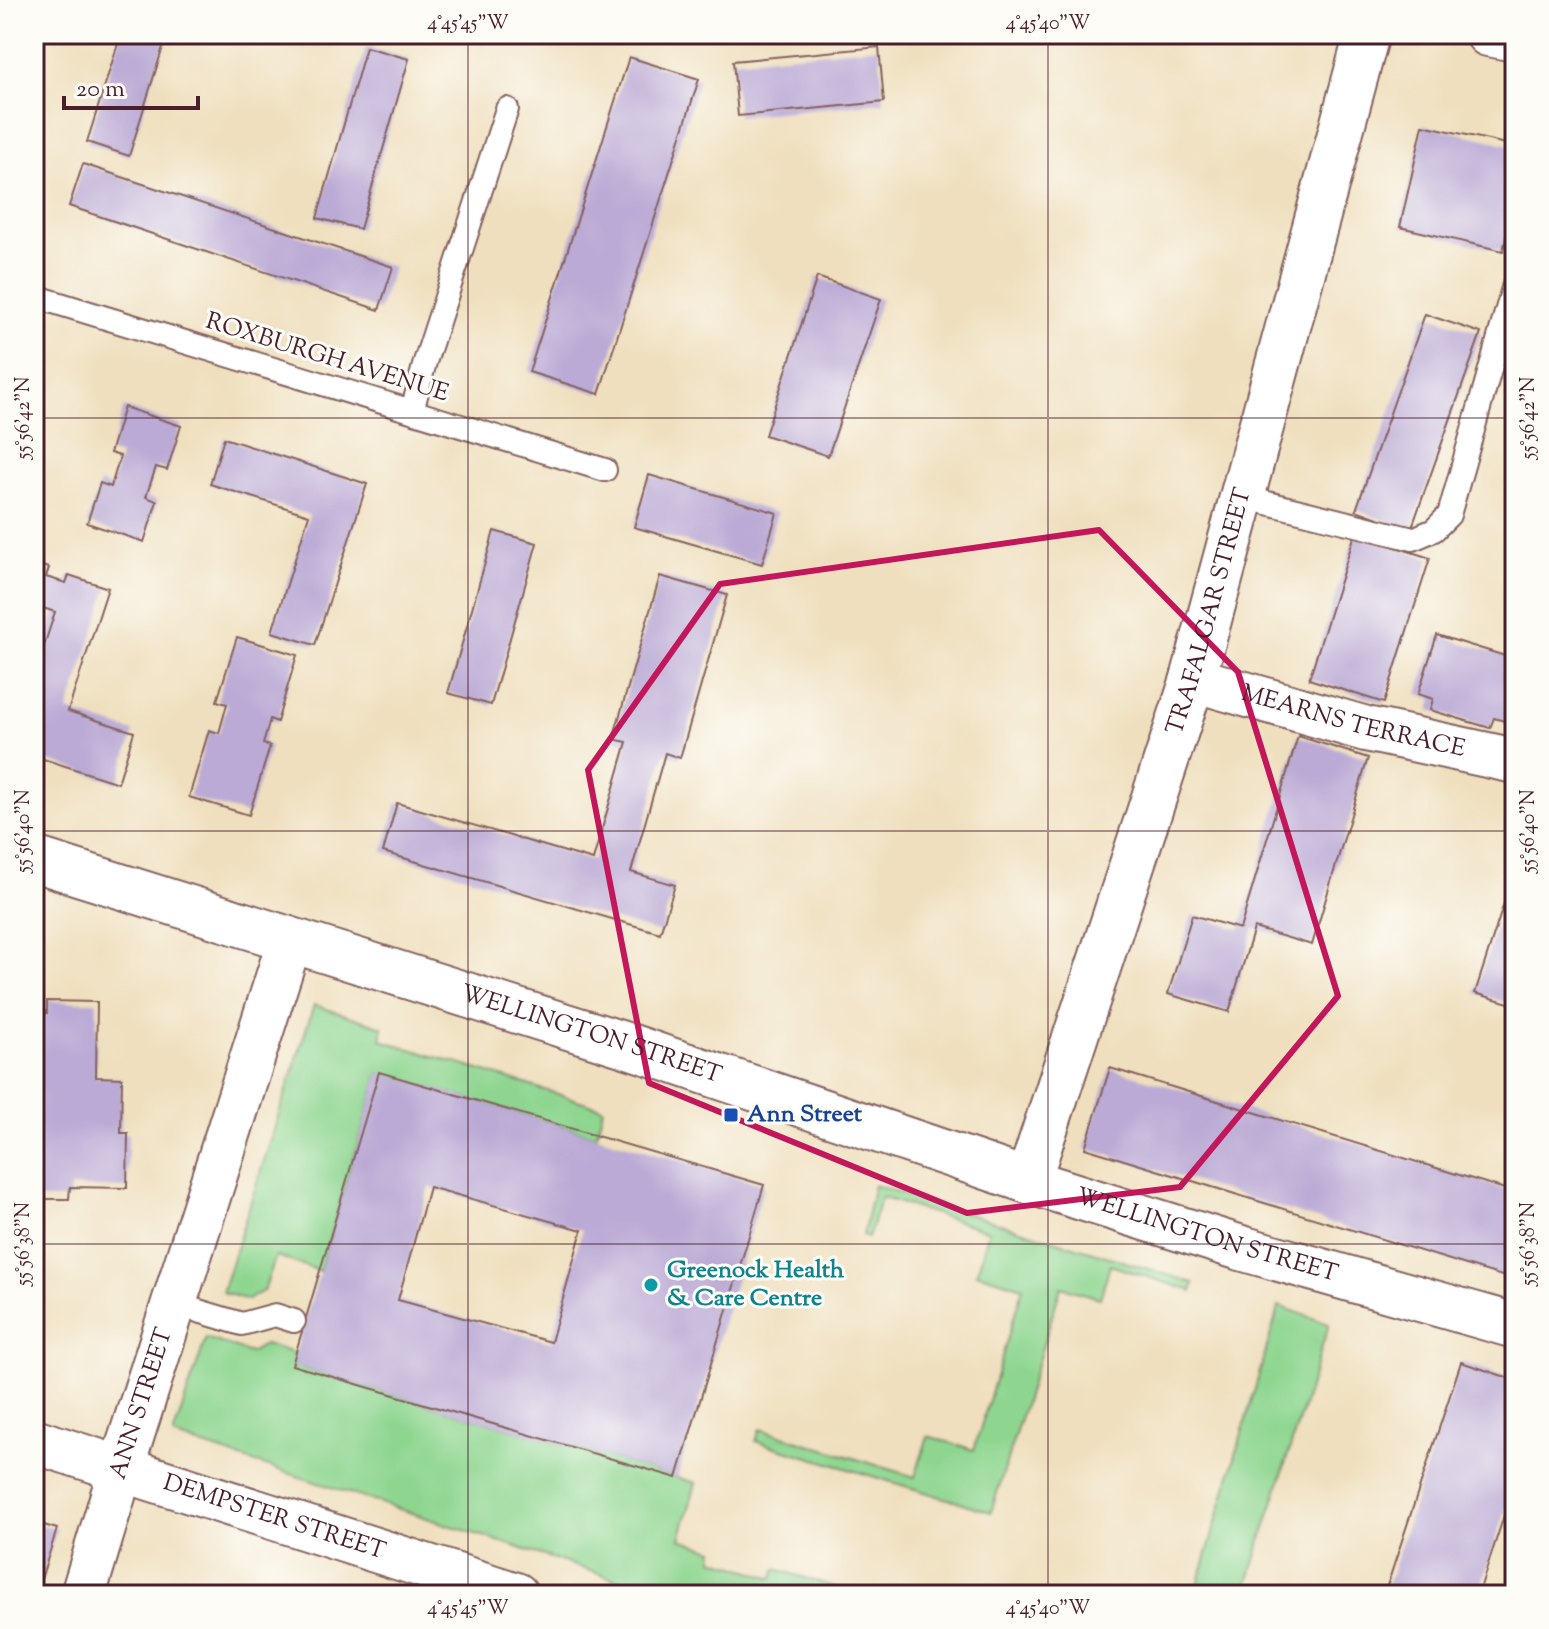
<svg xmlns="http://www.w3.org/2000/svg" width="1549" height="1629" font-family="'Sorts Mill Goudy',serif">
<rect width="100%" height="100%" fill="#fdfcf7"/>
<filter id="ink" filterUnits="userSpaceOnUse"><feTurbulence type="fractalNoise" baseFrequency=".0125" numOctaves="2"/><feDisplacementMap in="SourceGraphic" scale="16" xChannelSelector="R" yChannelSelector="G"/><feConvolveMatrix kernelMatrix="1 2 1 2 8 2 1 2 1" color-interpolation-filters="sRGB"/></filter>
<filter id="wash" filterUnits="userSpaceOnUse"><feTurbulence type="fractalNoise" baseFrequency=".006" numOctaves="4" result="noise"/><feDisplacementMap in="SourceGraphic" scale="32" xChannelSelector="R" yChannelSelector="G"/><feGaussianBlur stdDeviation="1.8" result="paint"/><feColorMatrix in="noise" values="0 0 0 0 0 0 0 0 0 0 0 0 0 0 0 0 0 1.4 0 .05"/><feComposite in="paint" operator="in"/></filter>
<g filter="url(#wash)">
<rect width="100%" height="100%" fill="#efdfbe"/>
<path fill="#8ed690" stroke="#6c7a5e" stroke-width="2" d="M314,1005L383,1027L381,1040L603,1108L596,1136L379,1073L320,1271L276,1256L264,1290L248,1300L222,1292Z
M874,1185L1194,1283L1192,1291L1110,1265L1100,1298L1061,1287L991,1512L756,1441L760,1429L915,1477L928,1436L974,1450L1023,1287L977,1273L989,1231L881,1197L868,1238L863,1235Z
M1279,1306L1329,1324L1244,1595H1195Z
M206,1338L250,1353L265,1344L296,1354L293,1365L696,1483L680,1539L714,1550L713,1559L773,1578L776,1569L861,1595H665L173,1436Z"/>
<g id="blocks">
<path fill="#bbaad5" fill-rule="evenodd" d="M121,34H167L129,156L87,142Z
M366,47L409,59L360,229L317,218Z
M879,47L884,102L738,116L733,61Z
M629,57L699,79L599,394L529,372Z
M1423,125L1515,146V198L1503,251L1400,227Z
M83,164L393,267L379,310L69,206Z
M817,277L881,299L828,456L765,435Z
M1425,314L1481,333L1411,530L1356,510Z
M124,407L181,426L167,470L156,467L146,497L157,501L144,542L87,523L100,483L111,487L120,456L110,453Z
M224,438L367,484L315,645L272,632L309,515L210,484Z
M649,475L777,513L762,564L634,527Z
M494,531L537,543L491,705L448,693Z
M1355,534L1430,558L1384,703L1309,679Z
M34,564L49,568L46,577L66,583L69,575L108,588L68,711L134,732L118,783L34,756V677L55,612L37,606L34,614Z
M660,576L727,595L680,758L665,753L631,872L675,885L660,933L383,852L397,803L593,860L627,742L613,739Z
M1437,635L1515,659V724L1494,718L1490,728L1430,710L1433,699L1418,694Z
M237,637L297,655L277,722L270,719L263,744L270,746L249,815L189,797L209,730L219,733L227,704L217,701Z
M1298,736L1368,758L1312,945L1254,928L1229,1012L1168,994L1192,915L1240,929Z
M1505,900L1515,903V1005L1475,993Z
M47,1001L97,1002L96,1077L122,1078L121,1133H128L127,1188L70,1187L69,1199H34V1013H47Z
M1110,1068L1515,1192V1280L1085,1148Z
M379,1072L764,1185L677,1478L292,1365ZM429,1187L582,1230L551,1342L398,1300Z
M1461,1362L1515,1380V1482L1478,1595H1384Z
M34,1522L57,1529L36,1595H34Z"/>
</g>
</g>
<g filter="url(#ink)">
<use href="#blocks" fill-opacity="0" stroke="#84625e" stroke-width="2"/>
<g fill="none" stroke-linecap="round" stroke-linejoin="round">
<g stroke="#84625e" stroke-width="26">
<path id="service" d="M34,296L605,470
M412,411L425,362L507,109
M1243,497L1413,539L1434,530L1449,515L1515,281
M175,1304L242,1324L275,1315L294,1321"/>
</g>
<g stroke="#84625e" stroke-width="48">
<g id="minor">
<path d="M1488,34L1515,39"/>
<path id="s1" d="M1193,679L1366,729L1515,761"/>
<path id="s2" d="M34,859L629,1046L1028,1181L1241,1248L1515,1326"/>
<path id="s3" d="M1028,1181L1193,679L1367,34"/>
<path id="s4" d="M34,1441L516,1595"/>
<path id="s5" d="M83,1595L121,1469L290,940"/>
</g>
</g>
<use href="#service" stroke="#fff" stroke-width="22"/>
<use href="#minor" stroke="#fff" stroke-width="44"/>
</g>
</g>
<path fill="none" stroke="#c2185b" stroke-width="6" stroke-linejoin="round" d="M1099,530L1238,672L1338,996L1180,1187L967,1213L649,1083L588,770L720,584Z"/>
<path fill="none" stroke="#4a1f2b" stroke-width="2" stroke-opacity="0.45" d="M468,34V1595M1048,34V1595M34,418H1515M34,831H1515M34,1244H1515"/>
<rect fill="#1a4fb4" stroke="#fdfcf7" stroke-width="3" x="723" y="1107" width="16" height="16" rx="4"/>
<circle fill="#0f9aa8" stroke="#fdfcf7" stroke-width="3" cx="651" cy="1285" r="8"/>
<g text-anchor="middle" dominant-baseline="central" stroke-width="6" stroke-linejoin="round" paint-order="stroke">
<g font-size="24" fill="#4a1f2b" stroke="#fdfcf7">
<text transform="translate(327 358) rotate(17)">ROXBURGH AVENUE</text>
<text stroke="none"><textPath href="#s3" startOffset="598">TRAFALGAR STREET</textPath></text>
<text stroke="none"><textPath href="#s1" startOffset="166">MEARNS TERRACE</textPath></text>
<text stroke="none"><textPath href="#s2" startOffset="584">WELLINGTON STREET</textPath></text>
<text stroke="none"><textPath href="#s2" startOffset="1232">WELLINGTON STREET</textPath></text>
<text stroke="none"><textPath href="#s5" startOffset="200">ANN STREET</textPath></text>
<text stroke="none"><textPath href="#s4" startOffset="252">DEMPSTER STREET</textPath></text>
</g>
<g font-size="24" font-weight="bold" fill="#164399" stroke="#fdfcf7" text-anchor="start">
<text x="747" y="1115">Ann Street</text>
</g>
<g font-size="24" font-weight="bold" fill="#0d838f" stroke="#fdfcf7" text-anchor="start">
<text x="667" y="1271">Greenock Health<tspan x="667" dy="28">&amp; Care Centre</tspan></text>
</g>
</g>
<rect width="1549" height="1629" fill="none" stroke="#fdfcf7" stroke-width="88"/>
<path d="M64 96v12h134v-12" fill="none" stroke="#4a1f2b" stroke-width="4"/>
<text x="76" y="96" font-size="24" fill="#4a1f2b" stroke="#fdfcf7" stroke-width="6" paint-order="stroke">20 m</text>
<rect x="44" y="44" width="1461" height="1541" fill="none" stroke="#4a1f2b" stroke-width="3"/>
<g font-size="20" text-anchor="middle" fill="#4a1f2b">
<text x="468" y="29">4°45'45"W</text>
<text x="1048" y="29">4°45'40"W</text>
<text transform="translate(22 418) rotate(-90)" y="7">55°56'42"N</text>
<text transform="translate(1527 418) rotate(-90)" y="7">55°56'42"N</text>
<text transform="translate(22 831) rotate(-90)" y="7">55°56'40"N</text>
<text transform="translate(1527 831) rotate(-90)" y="7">55°56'40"N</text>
<text transform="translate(22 1244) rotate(-90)" y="7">55°56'38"N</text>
<text transform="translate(1527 1244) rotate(-90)" y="7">55°56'38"N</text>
<text x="468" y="1614">4°45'45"W</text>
<text x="1048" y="1614">4°45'40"W</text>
</g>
</svg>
